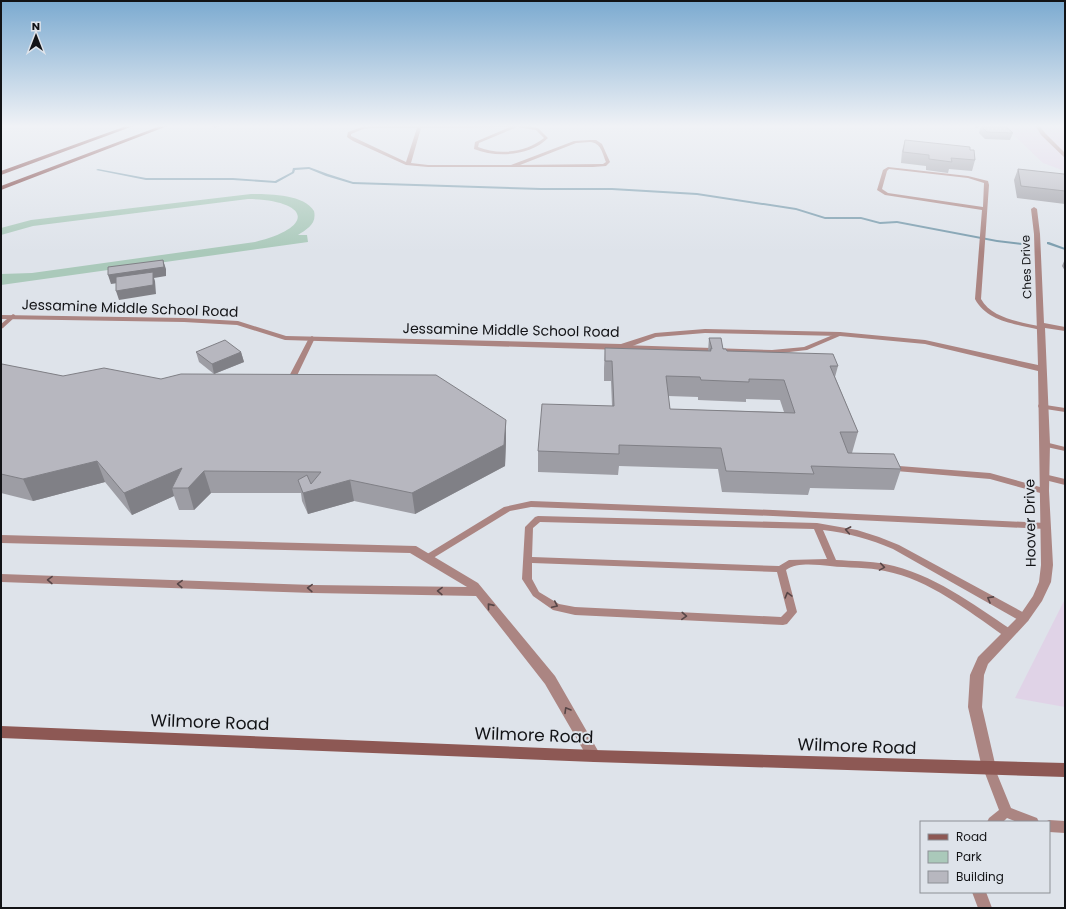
<svg xmlns="http://www.w3.org/2000/svg" width="1066" height="909" font-family="Poppins,sans-serif">
<rect width="100%" height="100%" fill="#dee3ea"/>
<path fill="#e0d3e7" d="M1003,125H1065V171L1043,163Z
M1065,599V707L1015,698Z"/>
<path fill="#aac9ba" d="M251,194C268,194 304,194 314,211C317,224 307,229 298,235H307L308,242L1,285V274L32,273L255,242C317,227 309,200 248,199L33,226L1,235V228L31,220Z"/>
<g fill="none" stroke-linecap="round" stroke-linejoin="round">
<path fill="#789bac" fill-rule="evenodd" d="M309,167L328,174L353,182L541,188H612L697,193L796,208L825,217H861L880,222L897,221L997,240L1022,243L1028,241L1030,242L1022,245L997,242L897,223L880,224L861,219H825L796,210L697,195L612,190H541L353,184L326,176L309,169L295,170L294,173L276,183L233,180H146L96,170L98,169L146,178H233L275,181L292,172L293,168Z
M1047,242H1049L1065,248V250L1047,244Z"/>
<path fill="#ab8582" fill-rule="evenodd" d="M418,125H521L538,128L548,138C530,156 497,158 474,149L475,142L510,127L421,128L411,163L428,165H511L574,141L590,140H596L602,144L610,162L606,166L593,167H428L406,165L353,141L347,137L348,132L362,127ZM517,127L536,130L544,138C527,152 499,156 478,147L479,143ZM373,128H417L406,162L351,136V134L363,129ZM590,142C601,143 602,152 606,162L603,164L520,165L576,143Z
M976,125H980L977,128H975Z
M888,167L968,176L988,181L989,185L981,299C992,319 1022,322 1042,327V329L1040,330C1017,324 987,322 975,299L982,210L885,195L877,190L883,170ZM889,169L968,178L984,183L983,207L888,193L882,189L887,171Z
M13,314L15,315V317L3,328L1,329V324Z
M840,332L843,334L842,335L807,350L772,354L622,349L619,347L622,345L772,350L804,347Z
M312,336L315,338L293,384L289,386H286L285,384L309,338Z
M1039,404L1065,408V412L1039,408L1038,406Z
M1042,442H1045L1065,447V451L1042,446L1041,444Z
M899,466L990,473L1047,489L1048,491L1044,494L990,479L896,471L895,469L896,467Z
M1044,474L1065,479V485L1041,479L1040,477L1041,475Z
M531,501L773,510L1046,523L1049,524L1050,526L1049,528L1046,529L773,516L531,507L510,511L430,560H424L422,558L424,556L504,507Z
M538,516L817,523L857,530L879,537L899,545L1028,615L1029,618L1028,621L1024,622L1020,621L893,549C870,539 848,533 823,530L836,560C852,561 870,561 885,564C934,574 971,603 1012,630L1013,633L1012,636L1008,637L1004,636C967,610 930,580 885,571C868,567 848,568 830,566C817,565 797,562 786,570L797,612L787,624L783,625L575,615L553,610L533,596L522,579L525,527L535,517ZM540,522L814,529L827,559L789,560L779,566L532,557L533,528ZM532,563L777,572L787,611L781,617L575,607L559,604L539,592L532,579Z
M989,763L993,764L1011,808L1037,818L1039,822H1017L1007,818L1003,822H987L989,818L999,810L983,768L985,764Z
M1049,820L1065,821V833L1049,832V822H1045Z
M972,892H986L992,908H978Z"/>
<path fill="#ab8582" fill-rule="evenodd" d="M1,125H5L1,127Z
M214,125H221L215,128L212,126Z
M1035,125H1039L1045,133L1065,153V158L1041,135Z
M1034,207L1037,209L1040,234L1044,323L1065,327V331L1045,328L1050,444L1049,491L1053,565L1051,582L1042,601L1028,621L988,664L984,675L982,707L996,768L994,773L989,775L984,773L982,768L968,707L970,675L978,657L1020,615L1033,596L1039,582L1041,565L1038,371L925,344L840,336L705,333L656,337L622,350L285,340L237,325L184,322L1,319V315L184,318L238,321L286,336L621,344L655,333L705,329L840,332L925,340L1038,365L1034,234L1031,209Z
M1,535L416,546L478,583L555,676L601,756L599,760L594,762L589,760L545,684L476,596L313,593L1,582V574L313,585L467,587L410,553L1,543Z"/>
<path fill="#8d5854" fill-rule="evenodd" d="M1,726L594,750L1065,763V777L594,762L1,738Z"/>
<path fill="#6c2726" fill-rule="evenodd" d="M129,125H136L1,175V171Z
M163,125H170L1,190V186Z"/>
</g>
<path fill="#9d9da4" fill-rule="evenodd" d="M984,125H1004L1013,133L1010,140L985,139L979,133L981,126H983Z
M905,140L970,150L975,160L972,171L949,169L948,173L926,170V166L901,163L902,151Z
M1018,169L1065,176V204L1017,198L1014,180Z
M1065,259V271L1062,266Z
M709,338L727,351L838,366L835,377L858,432L852,453L901,469L894,490L810,488L808,495L722,492L718,469L619,466L618,475L538,472V451L612,406L611,381H604V368L605,348L708,351ZM668,396L698,397V400L746,402V399L780,400L784,412L670,409Z
M196,352H241L244,362L214,374L199,362Z
M1,364L63,376L161,379L506,420V441L505,466L415,514L354,501L308,514L302,501L301,493H211L194,510H179L174,496L132,515L105,482L33,501L1,493Z"/>
<path fill="#808086" d="M163,260L166,269V276L154,278L155,281L156,294L119,300L116,291L153,278L111,284L108,275Z
M241,352L244,362L214,374L212,364Z
M506,420V441L505,466L415,514L412,493Z
M97,461L105,482L33,501L23,479Z
M182,468L204,471L211,493L194,510L188,488H172L174,496L132,515L124,493Z
M350,480L354,501L308,514L303,493Z"/>
<path fill="#b7b7bf" stroke="#808086" fill-rule="evenodd" d="M985,125H1004L1013,133L987,132L981,126L987,127Z
M905,140L970,147V150H974L975,160L951,158L952,162L929,159V155L903,152Z
M1018,169L1064,174L1065,176V191L1021,186Z
M163,260L164,267L108,275V267Z
M153,272V285L116,291V277Z
M709,338H721L723,349H726L727,351L833,354L838,366H830L858,432H840L848,453L894,454L901,469L811,466L814,474L726,471L721,448L619,445V454L538,451L542,404L614,406L612,361H605V348L711,351L710,349H712ZM666,376L700,377L701,380L749,382V379L784,380L795,413L670,409Z
M225,340L241,352L212,364L196,352Z
M1,364H2L63,376L104,368L161,379L181,374L436,375L506,420L504,445L412,493L350,480L303,493L298,480L307,475L311,484L321,472L204,471L188,488H172L182,468L124,493L97,461L23,479L1,474Z"/>
<defs><path id="oneway-chevron" d="M-2-3.5L2.5 0L-2 3.5" fill="none" stroke-width="1.6" stroke-linecap="round" stroke-linejoin="round"/></defs>
<g stroke="#574647">
<use href="#oneway-chevron" transform="translate(848 530) rotate(-169)"/>
<use href="#oneway-chevron" transform="translate(882 567) rotate(9)"/>
<use href="#oneway-chevron" transform="translate(50 580) rotate(-179)"/>
<use href="#oneway-chevron" transform="translate(180 584) rotate(-178)"/>
<use href="#oneway-chevron" transform="translate(310 588) rotate(-178)"/>
<use href="#oneway-chevron" transform="translate(440 591) rotate(-179)"/>
<use href="#oneway-chevron" transform="translate(788 595) rotate(-105)"/>
<use href="#oneway-chevron" transform="translate(990 599) rotate(-151)"/>
<use href="#oneway-chevron" transform="translate(555 605) rotate(25)"/>
<use href="#oneway-chevron" transform="translate(490 606) rotate(-129)"/>
<use href="#oneway-chevron" transform="translate(684 616) rotate(3)"/>
<use href="#oneway-chevron" transform="translate(567 710) rotate(-120)"/>
</g>
<linearGradient id="sky" x2="0" y2="1"><stop stop-color="#7baad0"/><stop offset="0.5" stop-color="#f0f2f6"/><stop offset="1" stop-color="#f0f2f6" stop-opacity="0"/></linearGradient>
<rect width="1066" height="252" fill="url(#sky)"/>
<g text-anchor="middle" dominant-baseline="central" stroke-width="4" stroke-linejoin="round" paint-order="stroke">
<g font-size="12" fill="#121316" stroke="#dee3ea">
<text transform="translate(1026 267) rotate(-92)">Ches Drive</text>
</g>
<g font-size="14" fill="#121316" stroke="#dee3ea">
<text transform="translate(130 308) rotate(2)">Jessamine Middle School Road</text>
<text transform="translate(511 330) rotate(1)">Jessamine Middle School Road</text>
<text transform="translate(1030 523) rotate(-91)">Hoover Drive</text>
</g>
<g font-size="17" fill="#121316" stroke="#dee3ea">
<text transform="translate(210 722) rotate(2)">Wilmore Road</text>
<text transform="translate(534 735) rotate(2)">Wilmore Road</text>
<text transform="translate(857 746) rotate(2)">Wilmore Road</text>
</g>
</g>
<rect width="1066" height="909" fill="none" stroke="#121316" stroke-width="4"/>
<rect x="920" y="821" width="130" height="72" fill="#dee3ea" stroke="#8c9095"/>
<rect x="928" y="834" width="20" height="6" fill="#8d5854" stroke="#8c9095"/>
<text x="956" y="841" font-size="12" fill="#121316">Road</text>
<rect x="928" y="851" width="20" height="12" fill="#aac9ba" stroke="#8c9095"/>
<text x="956" y="861" font-size="12" fill="#121316">Park</text>
<rect x="928" y="871" width="20" height="12" fill="#b7b7bf" stroke="#8c9095"/>
<text x="956" y="881" font-size="12" fill="#121316">Building</text>
<g transform="translate(36 36)" stroke="#dee3ea" stroke-width="3" paint-order="stroke">
<path d="M0-3L7 15L0 10L-7 15Z" fill="#121316"/>
<text y="-6" font-size="11" font-weight="bold" text-anchor="middle" fill="#121316">N</text>
</g>
</svg>
